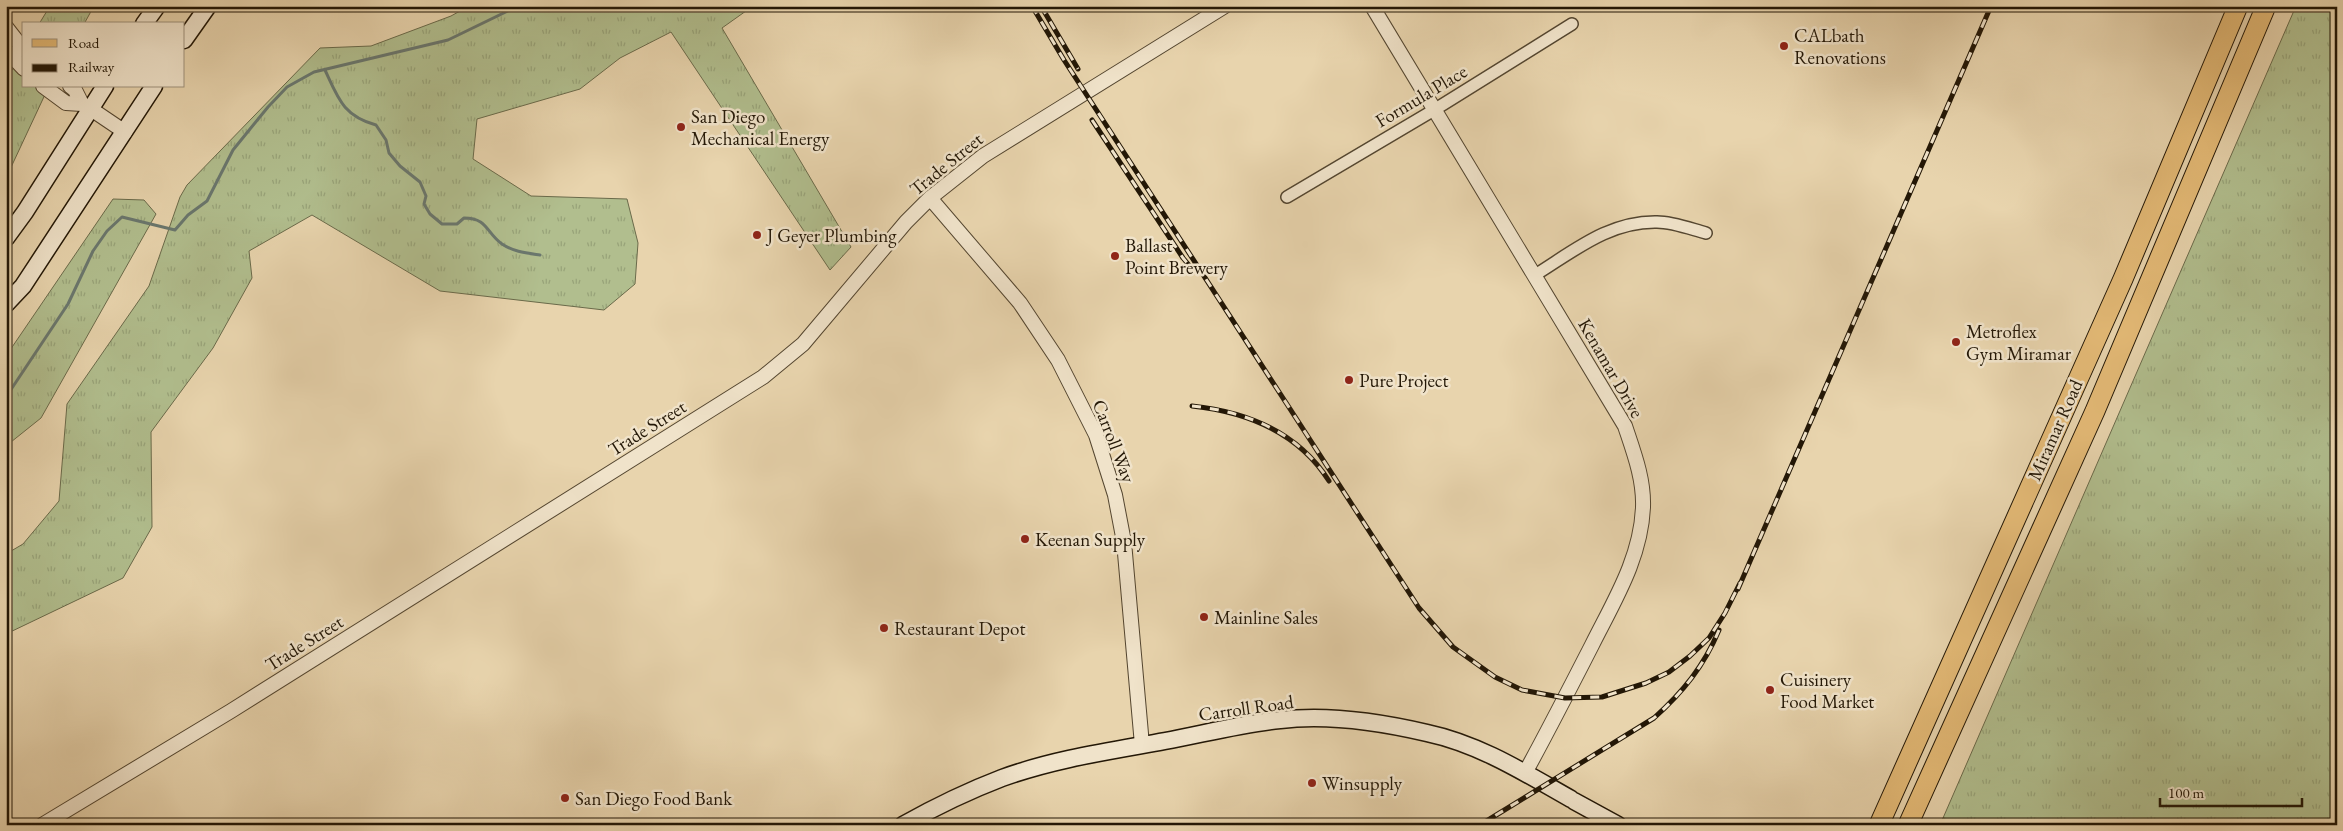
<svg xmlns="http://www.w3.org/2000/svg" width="2343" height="831" font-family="'EB Garamond',serif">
<defs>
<pattern id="grass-tufts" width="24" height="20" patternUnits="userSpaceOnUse" patternTransform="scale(1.25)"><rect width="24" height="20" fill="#b1be8e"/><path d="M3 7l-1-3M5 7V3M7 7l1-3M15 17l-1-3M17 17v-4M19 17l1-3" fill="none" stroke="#98a379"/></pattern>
</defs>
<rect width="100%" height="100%" fill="#e8d4ad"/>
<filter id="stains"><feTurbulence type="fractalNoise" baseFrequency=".004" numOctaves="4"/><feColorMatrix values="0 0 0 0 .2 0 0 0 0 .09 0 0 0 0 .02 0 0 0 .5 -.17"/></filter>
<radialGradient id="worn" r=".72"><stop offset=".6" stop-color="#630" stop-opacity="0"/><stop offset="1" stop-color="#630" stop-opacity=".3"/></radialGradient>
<path fill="url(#grass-tufts)" stroke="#6a6a4a" d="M50,6H94L84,24H39Z
M469,6H753L722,28L851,247L830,270L671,32L620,58L580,89L477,119L473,159L531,196L627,199L638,243L635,284L604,310L440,291L312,215L249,251L252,278L213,348L151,432L152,527L123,578L6,634V554L23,544L59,501L67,404L149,286L180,197L187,185L320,48L371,46L451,16Z
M2296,6H2337V825H1940Z
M24,50V86H49L6,178V80Z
M113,199L144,200L156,214L41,418L6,446V356Z"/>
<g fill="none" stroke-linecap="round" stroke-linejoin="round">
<path stroke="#6a776e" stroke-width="3" d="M325,70C338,98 343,116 376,125L386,140L389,153L400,166L420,182L426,196L424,204L430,214L442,224H457L464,218C488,218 486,233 502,244C514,252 526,253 540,255
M6,397L68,304L93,251L107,231L122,217L175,230L188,215L207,201L233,150L268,107L287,87L314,72L448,40L518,6"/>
<g stroke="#544630" stroke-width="14">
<path id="minor" d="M1287,197L1434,110L1572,24
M1535,275C1574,251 1609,221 1657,222C1673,222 1691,229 1706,233"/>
</g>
<g stroke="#544630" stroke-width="16">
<path id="tertiary" d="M1372,6L1625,426C1634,453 1644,479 1643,507C1641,558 1614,601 1592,645C1570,688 1548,731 1525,773
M6,27L24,50
M6,50L24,69
M43,86L66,103L82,104L91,109L125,132
M70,86L75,90L82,104
M930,198L1020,303L1058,360L1096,435L1115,495L1124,542L1142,745
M42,825L231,711L763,377L803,344L906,222L930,198L983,156L1225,6"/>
</g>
<g stroke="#231706" stroke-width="19">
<path id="secondary" d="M144,24L157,6
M184,40L208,6
M6,238L25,212L105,86
M6,304L23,286L154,86
M1574,801L1618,825
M903,825C935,807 968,791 1002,778C1054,759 1110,751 1165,741C1203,734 1241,724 1280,720C1328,714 1380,722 1427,733C1479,744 1525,773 1571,799"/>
</g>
<g stroke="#231706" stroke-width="21">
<path id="primary" d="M1879,825L2123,279L2238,6
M1908,825L2095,411L2266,6"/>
</g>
<use href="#minor" stroke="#f0e3ca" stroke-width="11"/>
<use href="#tertiary" stroke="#f0e3ca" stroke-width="14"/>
<use href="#secondary" stroke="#f0e3ca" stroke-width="16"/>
<use href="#primary" stroke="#e4ba76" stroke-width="19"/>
<g stroke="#231706" stroke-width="5">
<path id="rail" d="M1032,6L1064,60L1419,608L1453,647L1495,677L1522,690L1565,698L1602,697L1646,683L1669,672L1690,656L1709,638L1725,613L1740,583
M1041,6L1078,69
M1092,120L1183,258L1193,270
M1192,406C1248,412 1298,432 1329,481
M1738,589L1991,6
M1480,825L1654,718C1683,692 1704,666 1719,630"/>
</g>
<use href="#rail" stroke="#f0e3ca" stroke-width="3" stroke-dasharray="9" stroke-linecap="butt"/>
</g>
<g fill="#8f2418" stroke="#f0e3ca" stroke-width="2">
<circle cx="1784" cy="46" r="5"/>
<circle cx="681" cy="127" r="5"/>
<circle cx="757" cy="235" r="5"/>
<circle cx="1115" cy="256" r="5"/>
<circle cx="1956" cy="342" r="5"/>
<circle cx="1349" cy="380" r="5"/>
<circle cx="1025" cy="539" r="5"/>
<circle cx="1204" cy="617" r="5"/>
<circle cx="884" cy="628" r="5"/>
<circle cx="1770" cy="690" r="5"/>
<circle cx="1312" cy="783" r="5"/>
<circle cx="565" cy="798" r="5"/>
</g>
<g text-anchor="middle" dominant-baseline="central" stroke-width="5" stroke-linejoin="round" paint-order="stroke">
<g font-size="19" fill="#231706" stroke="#f0e3ca" text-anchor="start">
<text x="1794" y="35">CALbath<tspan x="1794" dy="22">Renovations</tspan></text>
<text x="691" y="116">San Diego<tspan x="691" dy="22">Mechanical Energy</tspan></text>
<text x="767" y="235">J Geyer Plumbing</text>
<text x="1125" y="245">Ballast<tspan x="1125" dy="22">Point Brewery</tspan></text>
<text x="1966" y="331">Metroflex<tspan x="1966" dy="22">Gym Miramar</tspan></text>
<text x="1359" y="380">Pure Project</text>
<text x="1035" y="539">Keenan Supply</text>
<text x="1214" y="617">Mainline Sales</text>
<text x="894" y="628">Restaurant Depot</text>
<text x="1780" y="679">Cuisinery<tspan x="1780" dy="22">Food Market</tspan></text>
<text x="1322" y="783">Winsupply</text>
<text x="575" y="798">San Diego Food Bank</text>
</g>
<g font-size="19" fill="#231706" stroke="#f0e3ca">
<text transform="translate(1421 96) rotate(-31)">Formula Place</text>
<text transform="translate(946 164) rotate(-39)">Trade Street</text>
<text transform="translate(1611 368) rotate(60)">Kenamar Drive</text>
<text transform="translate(647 428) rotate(-32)">Trade Street</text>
<text transform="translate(2055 430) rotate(-66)">Miramar Road</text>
<text transform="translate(1114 441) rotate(69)">Carroll Way</text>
<text transform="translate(304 643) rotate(-32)">Trade Street</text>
<text transform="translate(1246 708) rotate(-8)">Carroll Road</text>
</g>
</g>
<rect width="2343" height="831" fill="none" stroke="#e8d4ad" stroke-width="25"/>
<rect x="8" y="8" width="2328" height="816" fill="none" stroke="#231706" stroke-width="2.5"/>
<rect x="12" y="12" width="2318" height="806" fill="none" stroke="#231706"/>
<rect x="22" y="22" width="162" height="65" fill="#f0e3ca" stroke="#9e917c"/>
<rect x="32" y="39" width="25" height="8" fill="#e4ba76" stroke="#9e917c"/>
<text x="68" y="48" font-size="15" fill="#231706">Road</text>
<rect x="32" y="64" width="25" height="8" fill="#231706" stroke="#9e917c"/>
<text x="68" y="72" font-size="15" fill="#231706">Railway</text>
<path d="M2160 798v8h142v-8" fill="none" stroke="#231706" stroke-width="2.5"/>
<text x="2168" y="798" font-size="15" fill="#231706" stroke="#f0e3ca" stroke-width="4" paint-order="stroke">100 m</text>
<rect width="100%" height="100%" filter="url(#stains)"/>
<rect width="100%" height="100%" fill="url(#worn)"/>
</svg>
